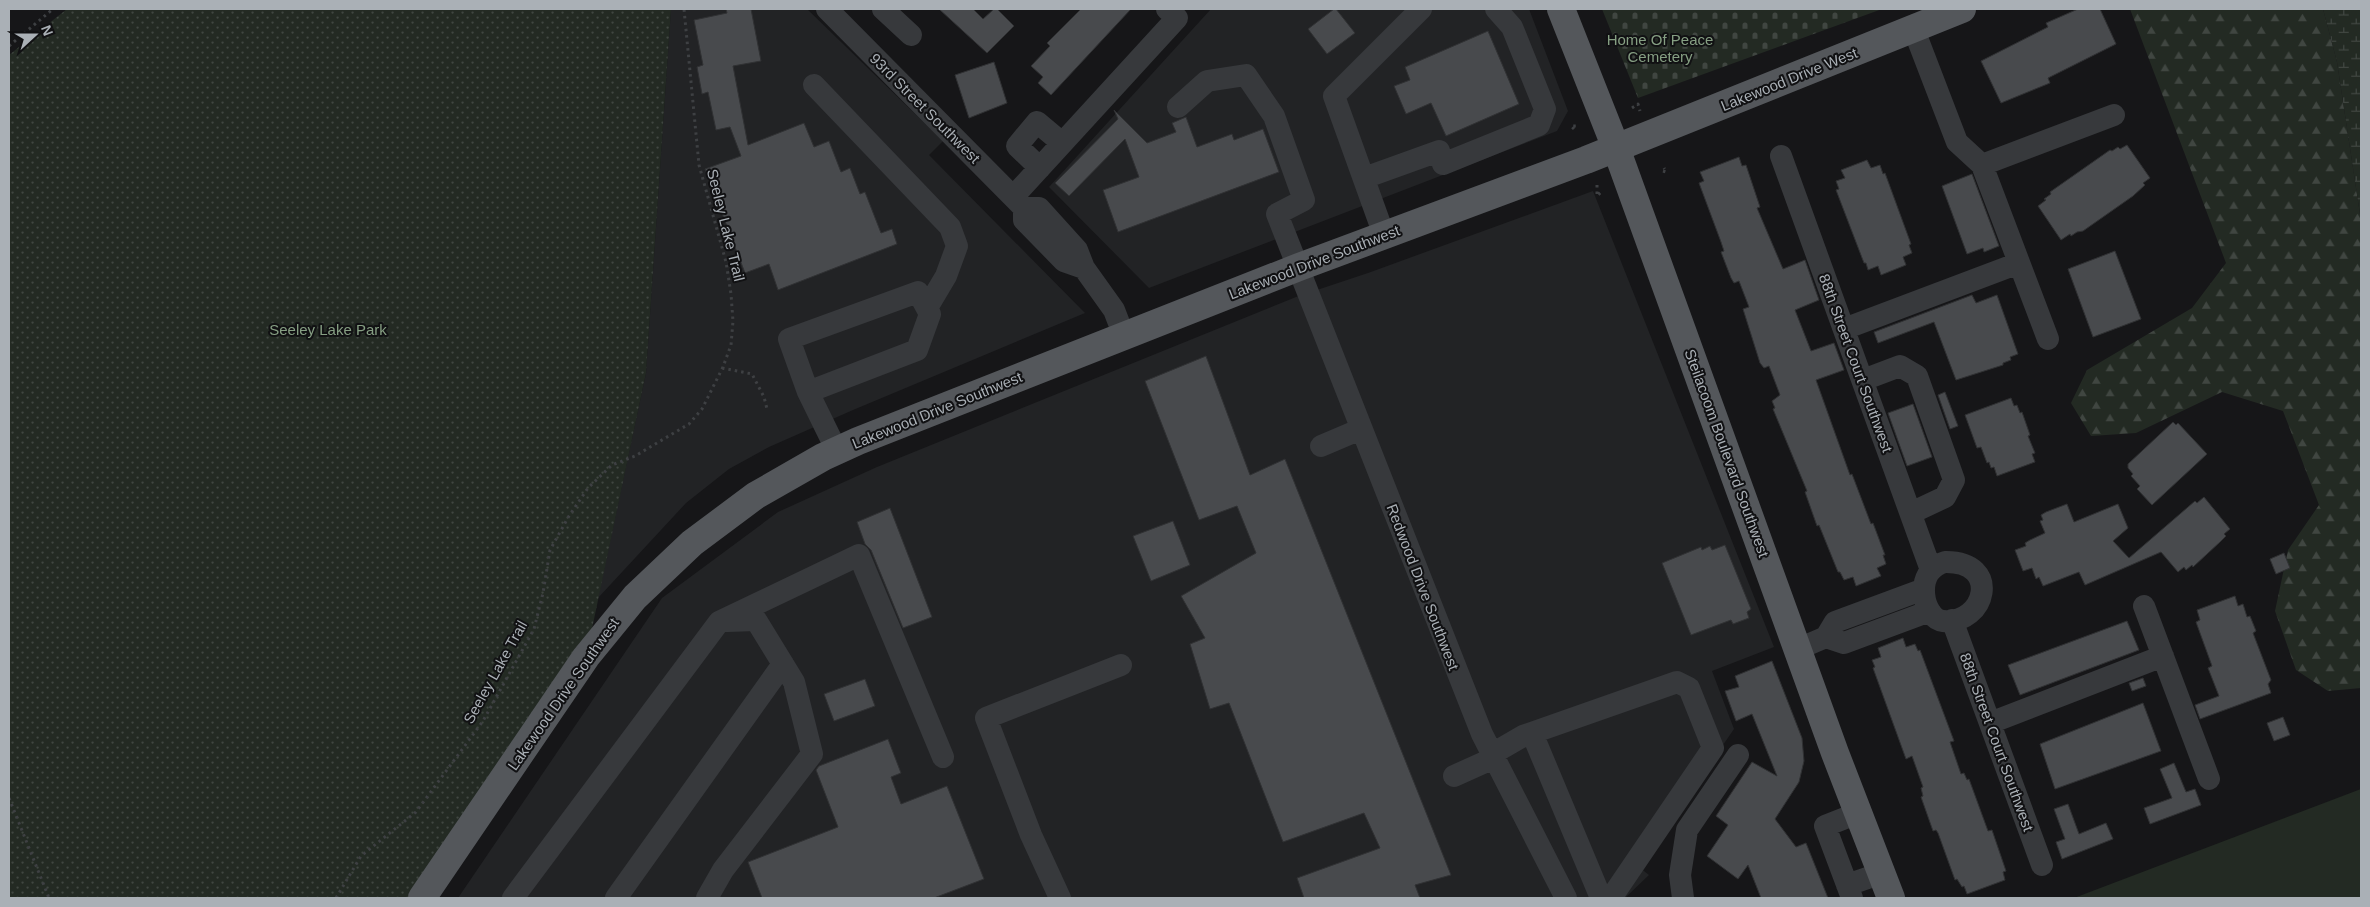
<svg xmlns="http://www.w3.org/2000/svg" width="2370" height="907" font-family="Arial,sans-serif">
<defs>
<pattern id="forest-firs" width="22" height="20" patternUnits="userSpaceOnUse" patternTransform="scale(1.25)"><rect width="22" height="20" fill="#232a23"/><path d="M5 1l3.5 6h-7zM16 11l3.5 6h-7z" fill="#404641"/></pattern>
<pattern id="wetland-marsh" width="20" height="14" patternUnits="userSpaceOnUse" patternTransform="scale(1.25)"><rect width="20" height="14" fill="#232a23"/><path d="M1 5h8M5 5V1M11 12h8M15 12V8" fill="none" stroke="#404641"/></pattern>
<pattern id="cemetery-stones" width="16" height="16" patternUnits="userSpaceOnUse" patternTransform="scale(1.25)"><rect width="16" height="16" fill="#232a23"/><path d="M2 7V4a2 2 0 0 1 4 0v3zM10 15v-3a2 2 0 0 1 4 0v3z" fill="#404641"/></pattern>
<pattern id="park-dots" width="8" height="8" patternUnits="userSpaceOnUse" patternTransform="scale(1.25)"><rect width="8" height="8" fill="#232a23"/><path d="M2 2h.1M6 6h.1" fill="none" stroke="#404641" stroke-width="1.8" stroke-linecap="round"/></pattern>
</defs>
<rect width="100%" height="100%" fill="#161618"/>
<path fill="#222325" d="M671,9H807L943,141L929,155L1085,313L853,410L769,447L729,469L686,503L598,598L646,373Z
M1211,9H1529L1568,111L1557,131L1149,288L1049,187Z
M1593,191L1774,647L1712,671L1734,729L1639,867L1649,875L1625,898H458L662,598L778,512L877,467L1296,297L1368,273Z"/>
<path fill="#232a23" d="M2361,789V898H2074Z"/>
<path fill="url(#forest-firs)" d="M2130,9H2323L2337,62L2361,221V688L2328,691L2296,670L2275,611L2288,550L2319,505L2283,411L2222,392L2136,433L2091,436L2071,403L2087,370L2192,308L2226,263Z"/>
<path fill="url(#wetland-marsh)" d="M2323,9H2361V221L2337,62Z"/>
<path fill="url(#cemetery-stones)" d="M1602,9H1882L1638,98Z"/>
<path fill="url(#park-dots)" d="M67,9H671L646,373L586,657L422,898H9V55Z"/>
<path fill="#484a4d" stroke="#303133" d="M726,9H751L761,61L733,66L748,145L804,123L814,147L829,141L841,172L850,168L860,194L865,192L881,233L892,229L897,244L778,290L769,264L745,273L705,169L741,156L730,127L716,130L708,92L702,94L697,67L703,65L694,20L727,13Z
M939,9H973L983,19L994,9H997L1014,26L987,53Z
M1081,9H1131L1051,95L1038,83L1043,77L1031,66L1050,46L1047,43Z
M1334,9H1336L1355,33L1327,54L1308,29Z
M2078,9H2100L2116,44L2048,78L2050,83L2001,103L1981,61L2048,27L2046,23Z
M1488,31L1519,104L1446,136L1431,103L1406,114L1394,86L1410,80L1405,67Z
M994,62L1007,103L969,118L955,75Z
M1114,110L1147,143L1176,132L1172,123L1186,117L1197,147L1232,134L1234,140L1263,129L1279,172L1118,232L1103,190L1139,177L1125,139L1069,196L1055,183L1118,119Z
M2127,145L2150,178L2143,183L2145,185L2133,196L2083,231L2077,232L2071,236L2070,234L2061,240L2038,206L2046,200L2044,199L2051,194L2050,192L2110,150L2112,151L2118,147L2120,149Z
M1739,157L1742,166L1746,165L1760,207L1757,208L1783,269L1805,260L1819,300L1795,310L1811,351L1834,343L1844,370L1816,380L1850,475L1852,474L1871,524L1873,523L1885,555H1883L1886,564L1877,568L1881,576L1856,586L1853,577L1844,580L1840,572H1838L1819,525L1817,526L1805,492L1807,491L1773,409L1775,408L1772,401L1780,395L1769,366L1764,368L1760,363L1743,309L1749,307L1739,281L1734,283L1731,278L1721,252L1724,251L1721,242L1699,183L1704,181L1700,172Z
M1867,160L1871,168L1880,165L1883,174L1885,173L1911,244L1909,245L1912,253L1903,257L1906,265L1881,275L1878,266L1868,270L1866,263H1864L1836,190L1839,189L1836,181L1845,178L1841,170Z
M1972,174L1999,246L1984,252L1983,248L1967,254L1942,186Z
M2115,251L2141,319L2093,337L2068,269Z
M1972,295L1976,303L1997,295L2018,354L2010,357L2011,360L2003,363V365L1956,380L1934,322L1878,343L1874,332Z
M1206,356L1250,475L1285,459L1451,875L1415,885L1420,898H1304L1297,878L1380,848L1364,813L1283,842L1229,703L1210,709L1190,644L1205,638L1181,596L1256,553L1237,506L1199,520L1145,381Z
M1945,392L1958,426L1950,429L1938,395Z
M2011,398L2014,406L2017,405L2020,413L2022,412L2030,435L2028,436L2035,453L2032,454L2035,462L1997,476L1994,467L1991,468L1989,462L1987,463L1981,447L1977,448L1965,415Z
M1913,404L1932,457L1907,466L1888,413Z
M2173,422L2176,425L2178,423L2207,454L2152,505L2137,489L2140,486L2131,476L2133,474L2128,468V464Z
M2204,497L2230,529L2224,534L2226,536L2220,542L2193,567L2192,565L2186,570L2184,567L2178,572L2161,552L2085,585L2079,572L2043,586L2039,577L2036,579L2032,568L2023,571L2015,550L2026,546L2025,543L2030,540L2045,533L2040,521L2043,520L2041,515L2046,512L2067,504L2074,522L2118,504L2128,528L2113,541L2129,558L2195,501L2197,503Z
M890,508L932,617L903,628L871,550L865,544L857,522Z
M1173,521L1190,565L1151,581L1133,536Z
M1725,545L1751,609L1747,612L1749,618L1733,624L1731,620L1691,635L1662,563L1701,547L1702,550L1710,546L1712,550Z
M2284,553L2290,568L2276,574L2270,559Z
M2235,596L2238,606L2243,604L2247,617L2250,616L2256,631L2253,633L2271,680L2268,684L2271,693L2200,719L2195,705L2219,696L2208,668L2212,666L2196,622L2200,620L2197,610Z
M2127,621L2139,650L2020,695L2008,665Z
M1903,638L1906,647L1915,644L1918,651L1920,650L1954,741L1950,742L1961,774L1964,773L1967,780L1969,779L1988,831L1992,830L2006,871L2003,872L2005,880L1967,894L1964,886L1962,887L1957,879L1955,880L1938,833L1936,830L1933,831L1921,797L1923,796L1921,788L1923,787L1912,756L1906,759L1873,668L1875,667L1872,660L1881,657L1878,648Z
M1772,661L1802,738L1804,761L1799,782L1775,819L1796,847L1806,843L1828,898H1761L1748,865L1738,879L1707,856L1728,825L1716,816L1752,762L1777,776L1752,714L1736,721L1725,691L1739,687L1735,676Z
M2143,678L2146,686L2132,691L2129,683Z
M865,679L875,706L834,721L824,694Z
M2143,703L2161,751L2055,789L2040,744Z
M2283,717L2290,735L2274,741L2267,723Z
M888,739L901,773L891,777L901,804L947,786L984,879L934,898H762L748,862L838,827L816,770L819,766Z
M2174,763L2186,792L2195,789L2201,805L2150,824L2144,808L2172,798L2160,769Z
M2068,804L2079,834L2106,823L2113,839L2062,859L2056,842L2065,839L2054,809Z"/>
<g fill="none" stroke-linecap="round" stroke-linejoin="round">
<path stroke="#3e4043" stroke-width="3" stroke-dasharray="2.5 4" stroke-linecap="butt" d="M9,46L53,9
M1632,108L1638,104L1640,111
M1574,129L1571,126H1576
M1663,171L1666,172L1664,168
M1597,185V196L1601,192
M722,368L752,374L764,397L767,409
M9,798L49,898
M336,898L361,856L416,812L483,721L534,629L543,593L550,550L569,516L588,488L612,465L635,456L689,424L702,409L723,367L731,345L733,321L731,294L726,262L699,165L684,9"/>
<path stroke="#37393c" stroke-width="22" d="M827,9L1024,208V220L1064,261L1084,268
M883,9L911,35
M1914,30L1957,142L1982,165L2048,339
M814,85L950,227L957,246L946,276L927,308
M1178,107L1207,81L1246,75L1274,116L1304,200L1277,214L1482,734L1566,898
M1781,156L1931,570
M1982,165L2114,115
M1040,168L1017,146L1037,122L1062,143
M1364,178L1439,151L1443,164L1539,125L1545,109L1512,27L1496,9
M1013,197L1177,18L1167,9
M1024,208H1039L1077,250L1084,268L1114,310L1124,336
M1384,235L1334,96L1421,9
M1844,329L2019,263
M1863,380L1900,366L1917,376L1954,480L1945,497L1911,513
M808,392L917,350L930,314L918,292L789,339L808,392L837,451
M1321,446L1361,429
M1945,562C2002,561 1986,625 1943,621C1923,619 1912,571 1945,562Z
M2144,606L2209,779
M1952,620L2042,865
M1826,637L1844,643L1930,611
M1798,649L1826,637L1835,622L1924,589
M1990,723L2163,656
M1532,733L1601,898
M1492,754L1523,736L1677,682L1689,688L1713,748L1611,898
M1454,776L1494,758
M1847,885L1882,873
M513,898L719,622L859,555L943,757
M616,898L783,664
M707,898L723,870L812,754L794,682L756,620L727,621
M1060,898L1031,835L986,718L1121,665
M1683,898L1680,875L1687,830L1738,755
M1852,898L1825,826L1858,813"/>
<path stroke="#54575b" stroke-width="28" d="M1561,9L1616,148L1835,753L1891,898
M422,898L586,657L635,597L692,543L755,496L823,457L858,441L1299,267L1586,160L1962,9"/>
</g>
<g text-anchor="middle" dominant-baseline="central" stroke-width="4" stroke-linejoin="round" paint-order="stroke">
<g font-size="15" fill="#869f83" stroke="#111113">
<text x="1660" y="39">Home Of Peace<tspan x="1660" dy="17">Cemetery</tspan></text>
<text x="328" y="329">Seeley Lake Park</text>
</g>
<g font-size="15" fill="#aab0b6" stroke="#111113">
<text transform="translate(1789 79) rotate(-22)">Lakewood Drive West</text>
<text transform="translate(925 108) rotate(45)">93rd Street Southwest</text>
<text transform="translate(726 225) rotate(76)">Seeley Lake Trail</text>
<text transform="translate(1314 262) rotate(-21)">Lakewood Drive Southwest</text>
<text transform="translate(1856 363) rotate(70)">88th Street Court Southwest</text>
<text transform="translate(937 410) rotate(-22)">Lakewood Drive Southwest</text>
<text transform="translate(1727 453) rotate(70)">Steilacoom Boulevard Southwest</text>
<text transform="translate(1423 587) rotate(69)">Redwood Drive Southwest</text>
<text transform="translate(495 672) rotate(-61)">Seeley Lake Trail</text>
<text transform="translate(563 694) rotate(-55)">Lakewood Drive Southwest</text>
<text transform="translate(1997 742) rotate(70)">88th Street Court Southwest</text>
</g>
</g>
<rect width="2370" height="907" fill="none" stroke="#aab0b6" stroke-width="20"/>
<g transform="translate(35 35) rotate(69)" stroke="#111113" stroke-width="4" paint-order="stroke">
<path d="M0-4L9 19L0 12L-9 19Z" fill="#aab0b6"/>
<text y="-8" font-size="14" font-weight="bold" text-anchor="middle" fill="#aab0b6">N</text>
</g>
</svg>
